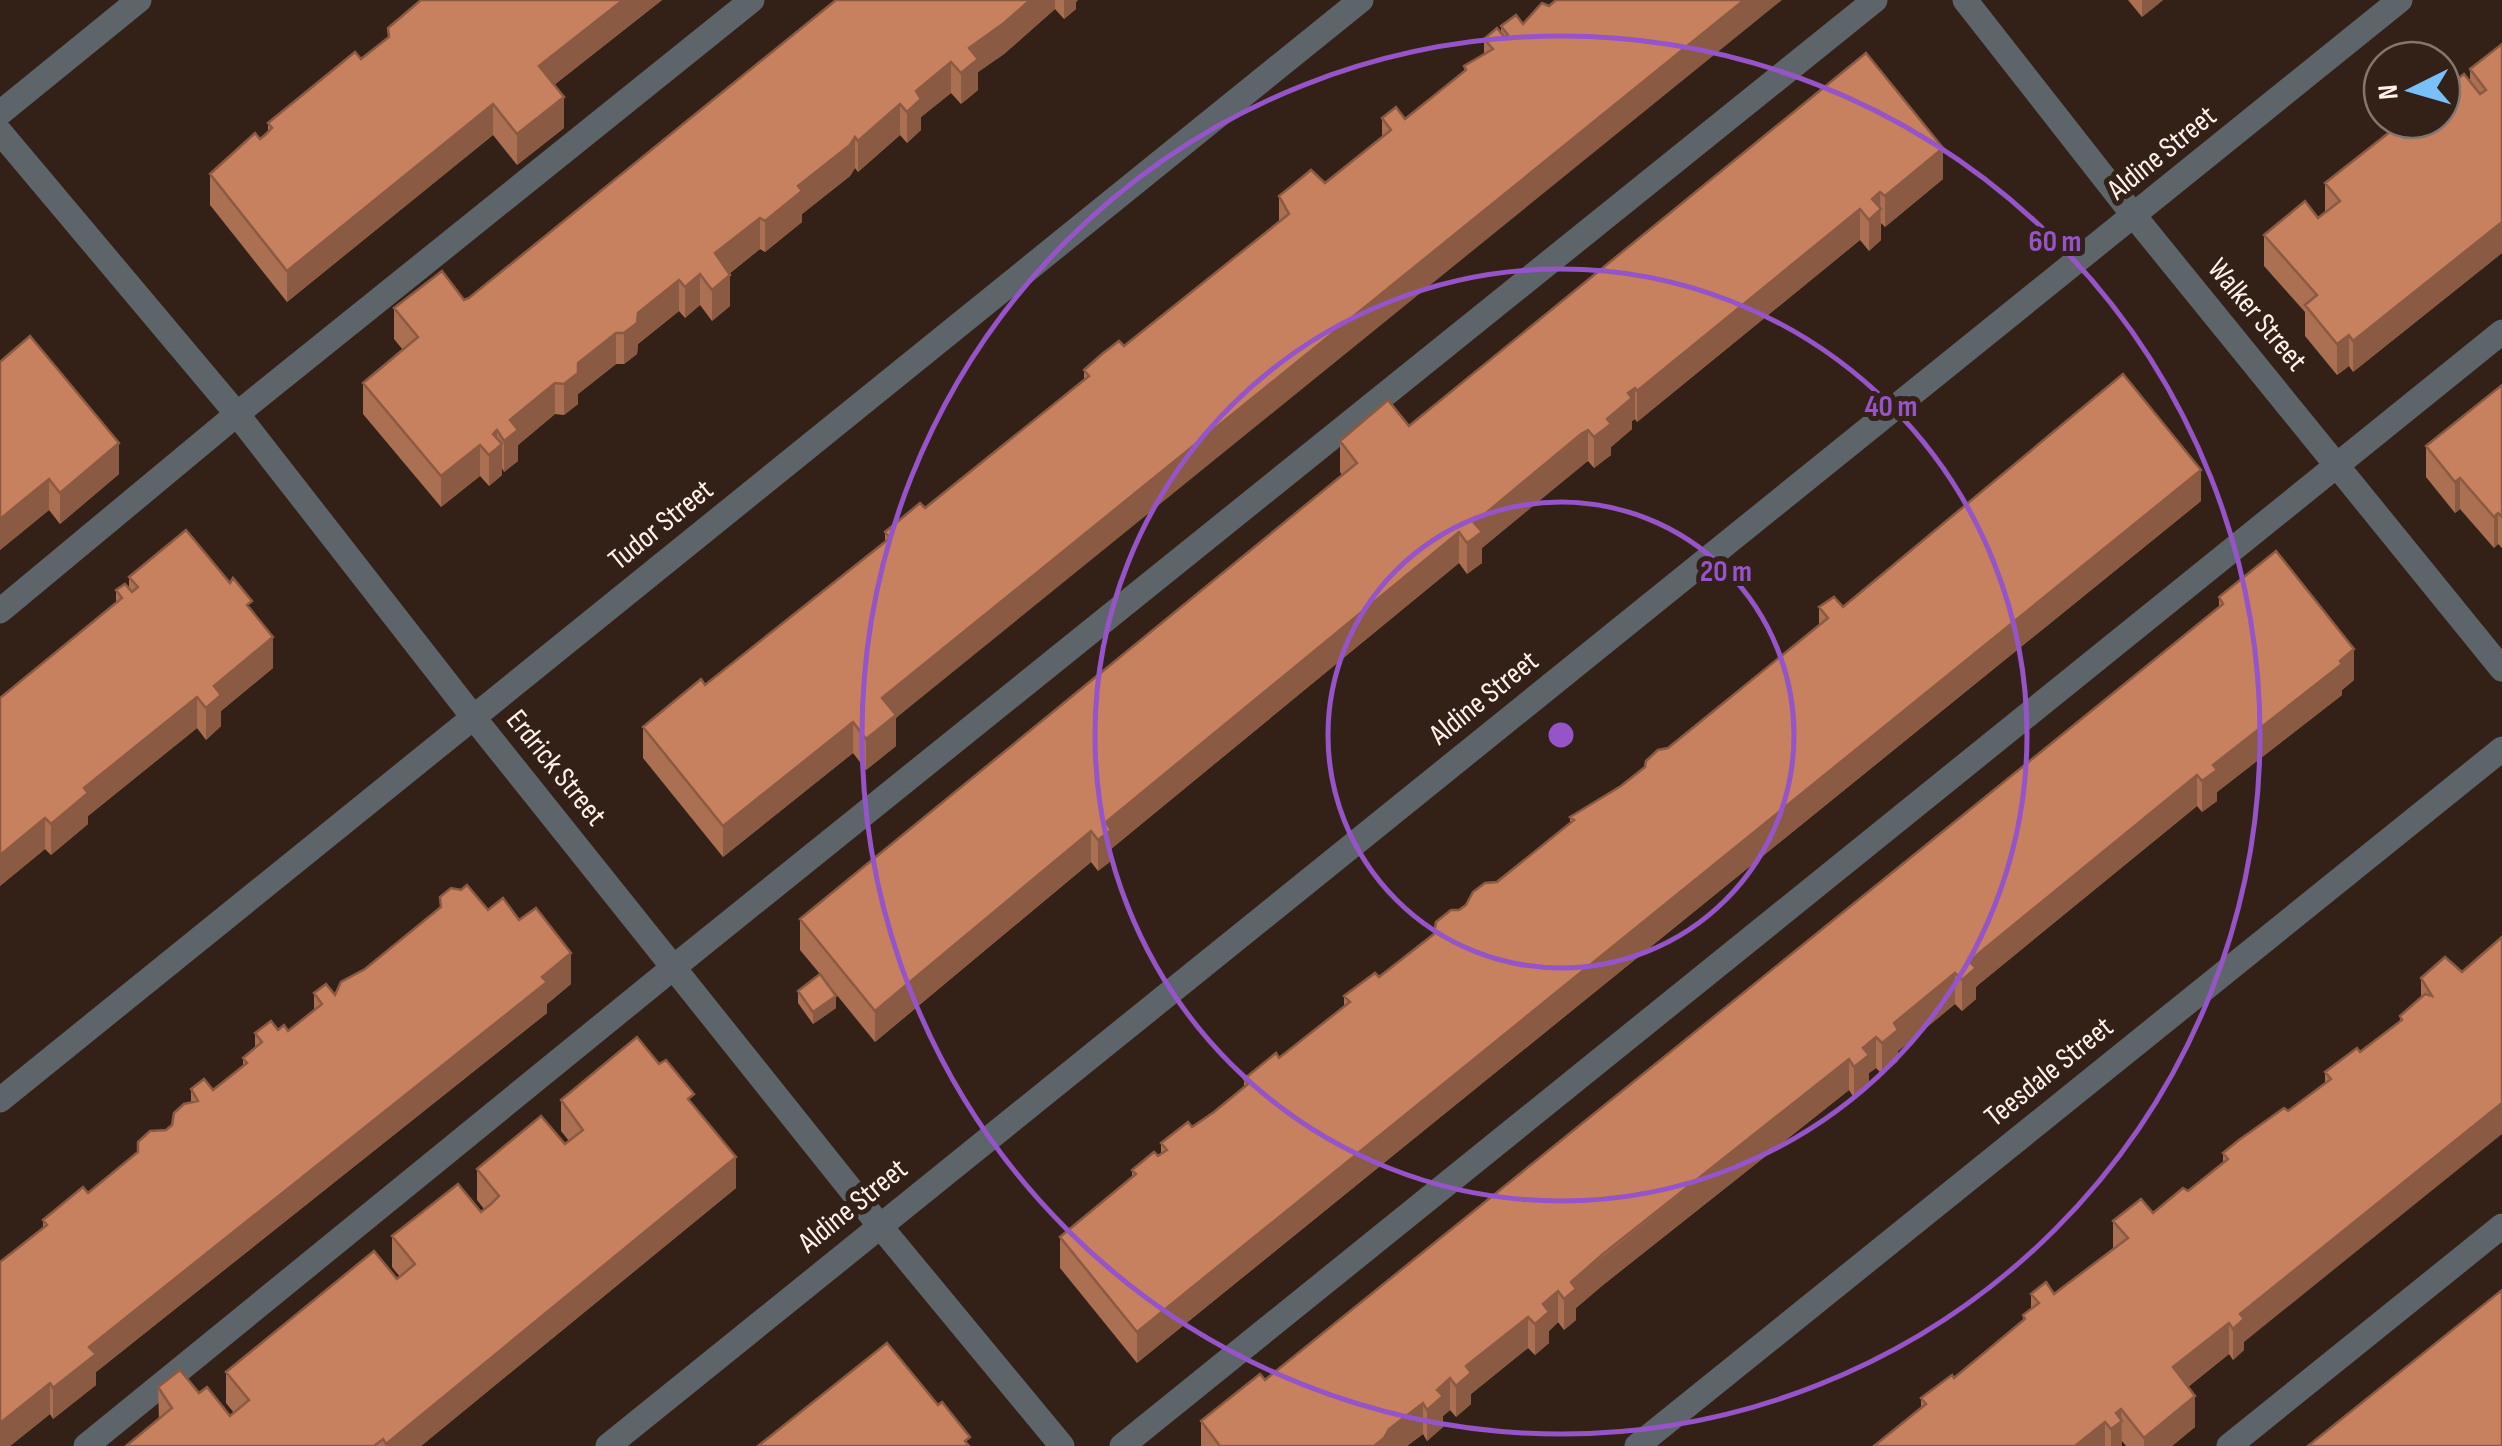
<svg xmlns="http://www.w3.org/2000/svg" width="2502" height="1446" font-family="'Sofia Sans Condensed',sans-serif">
<rect width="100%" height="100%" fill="#332118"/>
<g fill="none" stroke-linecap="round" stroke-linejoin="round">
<path stroke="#5d656b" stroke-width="25" d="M1965,0L2135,217L2502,669
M0,113L139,0
M0,132L237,414L474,718L880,1226L1062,1446
M0,611L237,414L752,0
M0,1100L1361,0
M86,1446L674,967L1875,0
M608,1446L2400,0
M1122,1446L2502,332
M1637,1446L2502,749
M2229,1446L2502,1226"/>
</g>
<path fill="#ab6f52" d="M421,0H662L554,85L564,128L517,165L493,135L287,302L210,205V174L268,133V123L361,59L388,38Z
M836,0H1078L1076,2V9L1064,19L1055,9L1004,54L978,72V90L961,104L951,93L921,117V130L907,143L900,135L858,172L855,168L850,176L802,214V222L765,252L760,249L729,274L730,306L712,321L700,305L685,318L679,311L638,344L637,354L624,364H616L578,394V404L564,415L555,414L518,445V461L504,472L502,468V475L489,486L480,476L441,507L363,414V383L403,350L394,339V308L464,300L469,298Z
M2128,0H2163L2142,17Z
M1523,24L896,718V746L866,770L853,753L723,857L643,758V727L705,685L885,541V532L925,508L1084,379V370L1124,346L1279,222V196L1325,183L1382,137V118L1405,119L1464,71V66L1484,54V39L1501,33V26Z
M2502,44V253L2353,372L2349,366L2337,375L2305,336V312L2264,266V235L2318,218L2325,212V183L2470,81V69Z
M1866,53L1943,179L1885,227L1881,223V240L1869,251L1860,240L1637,422L1635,419L1632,421V429L1611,447V455L1594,468L1588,461L1581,465L1482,548V563L1467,574L1459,563L1111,849V861L1098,871L1091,862L875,1042L823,978L836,1008L813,1024L798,1003V991L820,974L800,950V919L1342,475L1340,472V441L1409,426Z
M0,362L119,474L60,524L49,510L0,550Z
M2502,385V548L2498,544L2494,548L2460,509L2455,513L2426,477V446Z
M2201,501L1137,1363L1060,1268V1237L1132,1178V1170L1161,1154V1143L1192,1127L1214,1112L1244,1087V1079L1279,1058L1344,1006V996L1379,977L1434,934L1459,910L1570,824V817L1621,786L1819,626V607H1843Z
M129,577L252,611L273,668L221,711V726L206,740L197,728L88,816V824L51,855L45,849L0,886L116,603V590L129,589Z
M2219,597L2354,680L2342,690V695L2217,792V801L2202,812L2197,806L1978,985L1976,987V999L1962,1011L1955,1004L1898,1051V1061L1882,1074L1876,1068L1869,1073V1086L1854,1098L1849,1090L1603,1285L1576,1308V1320L1564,1330L1558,1322L1549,1331V1343L1535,1355L1528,1348L1471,1394V1404L1456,1417L1450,1410L1443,1416V1427L1427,1441L1423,1434L1407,1446H1201V1421L1265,1380L1957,820L2219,608Z
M440,897L488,910L571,984L547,1004V1013L96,1372V1385L53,1419L50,1414L10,1446H0L43,1228V1220L88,1193L166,1130L191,1102V1089L213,1090L243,1067V1058L255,1048V1033L278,1030L288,1031L314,1011V993L335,995L440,907Z
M2462,972L2244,1342V1350L2233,1360L2229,1354L2188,1387L2195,1427L2172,1446H2126L2122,1441V1446H1874L1921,1407V1398L1954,1378L2023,1321V1315L2031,1309V1294H2054L2113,1249V1221L2153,1213L2188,1191L2223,1162V1153L2288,1111L2325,1083V1072L2360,1052L2400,1022V1016L2421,997V978Z
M561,1100L694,1106L736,1188L421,1446H126L159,1419L158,1387L199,1393L230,1416L234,1413L226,1403V1372L400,1277L392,1267V1236L481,1212L484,1209L477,1200V1169L565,1144L569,1141L561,1131Z"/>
<path fill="#8b5a42" d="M623,0H662L539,97V66Z
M1030,0H1055V9L1004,54L978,72V90L961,104V73L969,48Z
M1064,0H1078L1076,2V9L1064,19Z
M1744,0H1782L896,718V746L866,770V739L882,698Z
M2142,0H2163L2142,17Z
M951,62V93L921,117V130L907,143V112L916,91Z
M564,97V128L517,165V134Z
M493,104V135L287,302V271Z
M900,104V135L858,172V141Z
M855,137V168L850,176L802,214V222L765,252V221L798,186Z
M1943,148V179L1885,227V196Z
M1880,192L1881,240L1869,251V220L1872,199Z
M1860,209V240L1637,422V391Z
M760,218V249L715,284V253Z
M2502,222V253L2353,372V341Z
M700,274V305L685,318V287Z
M730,275V306L712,321V290Z
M679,280V311L638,344L637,354L624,364V333L638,313Z
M616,333V364L578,394V404L564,415V384L578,363Z
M2349,335V366L2337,375V344Z
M555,383V414L518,445V461L504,472V441L510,420Z
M1635,388V419L1632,421V429L1611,447V455L1594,468V437L1628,393Z
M497,430V448L502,444V475L489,486V455L493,434Z
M1588,430V461L1482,548V563L1467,574V543L1474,523Z
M119,443V474L60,524V493Z
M480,445V476L441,507V476Z
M2201,470V501L1137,1363V1332Z
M2460,478V509L2455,513V482Z
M49,479V510L0,550V519Z
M2498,513V544L2494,548V517Z
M1459,532V563L1111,849V861L1098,871V840L1106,822Z
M273,637V668L221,711V726L206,740V708L214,686Z
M2354,649V680L2342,690V695L2217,792V801L2202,812V781L2213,765Z
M197,697V728L88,816V824L51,855V824L84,788Z
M853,722V753L723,857V826Z
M2197,775V806L1978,985L1976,987V999L1962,1011V980L1970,962Z
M45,818V849L0,886V855Z
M1091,831V862L875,1042V1011Z
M571,953V984L547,1004V1013L96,1372V1385L53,1419V1388L89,1347Z
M1955,973V1004L1898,1051V1061L1882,1074V1043L1894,1023Z
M836,996V1008L813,1024V1012Z
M1876,1037V1068L1869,1073V1086L1854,1098V1067L1863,1048Z
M1849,1059V1090L1603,1285L1576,1308V1320L1564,1330V1299L1571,1282Z
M2502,1103V1134L2244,1342V1350L2233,1360V1329L2240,1314Z
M736,1157V1188L421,1446H386V1444Z
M1558,1291V1322L1549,1331V1343L1535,1355V1324L1543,1304Z
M1528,1317V1348L1471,1394V1404L1456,1417V1386L1466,1366Z
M2229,1323V1354L2173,1398V1367Z
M1450,1378V1410L1443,1416V1427L1427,1441V1410L1437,1390Z
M50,1383V1414L10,1446H0V1423Z
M2195,1396V1427L2172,1446H2144V1438Z
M1423,1403V1434L1407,1446H1374L1389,1429Z
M2121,1409L2122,1446H2111V1429L2116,1413Z
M2105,1422V1446H2075Z"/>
<path fill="#c7815f" stroke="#8b5a42" stroke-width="2.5" d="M421,0H623L539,66L564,97L517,134L493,104L287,271L210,174L255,133L260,139L265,135L272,128L268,123L355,52L361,59L389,37L388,28Z
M836,0H1030L1004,23L969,48L978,59L961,73L951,62L916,91L921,99L907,112L900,104L858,141L855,137L850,145L798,186L802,191L765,221L760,218L715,253L730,275L712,290L700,274L685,287L679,280L638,313L637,323L624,333H616L578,363V373L564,384L555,383L510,420L518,430L504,441L497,430L493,434L502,444L489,455L480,445L441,476L363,383L418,337L394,308L442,271L464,300L469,298Z
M1556,0H1744L882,698L896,715L866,739L853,722L723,826L643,727L701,679L705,685L890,538L885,532L920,503L925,508L1089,376L1084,370L1102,354L1119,341L1124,346L1289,214L1279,196L1294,184L1311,170L1325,183L1391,130L1382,118L1396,107L1405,119L1466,70L1464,66L1493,49L1484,39L1497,28L1505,38L1508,35L1501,26L1516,15L1523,24L1542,3L1549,6Z
M2502,44V222L2353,341L2349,335L2337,344L2305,305L2317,295L2264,235L2305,201L2318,218L2340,201L2325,183L2405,120H2442V91L2464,74L2480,94L2486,90L2470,69Z
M1866,53L1943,148L1885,196L1880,192L1872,199L1881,209L1869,220L1860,209L1637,391L1635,388L1628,393L1632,398L1607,419L1611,424L1594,437L1588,430L1581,434L1474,523L1482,532L1467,543L1459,532L1106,822L1111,830L1098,840L1091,831L875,1011L800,919L1357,463L1340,441L1388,400L1409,426Z
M30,336L119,443L60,493L49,479L0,519V362Z
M2123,374L2201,470L1137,1332L1060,1237L1136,1174L1132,1170L1154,1152L1158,1156L1167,1150L1161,1143L1188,1122L1192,1127L1214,1112L1248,1084L1244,1079L1276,1053L1279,1058L1350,1002L1344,996L1375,973L1379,977L1434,934L1436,922L1451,910H1459L1466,905L1473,892L1485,883L1497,882L1574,820L1570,817L1621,786L1645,767L1646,761L1658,750L1668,748L1828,618L1819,607L1834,597L1843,607Z
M2502,385V517L2498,513L2494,517L2460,478L2455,482L2426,446Z
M186,530L230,583L233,578L252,601L247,605L273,637L214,686L221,695L206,708L197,697L84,788L88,793L51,824L45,818L0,855V698L122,598L116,590L125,584L132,592L138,587L129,577Z
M2276,551L2354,649L2340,661L2342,664L2213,765L2217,770L2202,781L2197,775L1978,954L1970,962L1976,968L1962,980L1955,973L1894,1023L1898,1030L1882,1043L1876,1037L1863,1048L1869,1055L1854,1067L1849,1059L1603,1254L1571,1282L1576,1289L1564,1299L1558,1291L1543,1304L1549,1312L1535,1324L1528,1317L1466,1366L1471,1373L1456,1386L1450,1378L1437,1390L1443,1396L1427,1410L1423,1403L1389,1429L1384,1438L1374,1446H1220L1201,1421L1260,1374L1265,1380L1957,820L2223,604L2219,597Z
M467,885L488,910L503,898L519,920L536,908L571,953L542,977L547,982L89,1347L96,1354L53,1388L50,1383L0,1423V1262L47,1225L43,1220L83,1187L88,1193L138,1152V1142L150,1131L166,1130L172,1125L174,1113L184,1104L198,1101L191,1089L204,1079L213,1090L247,1063L243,1058L262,1042L255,1033L271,1021L278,1030L284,1025L288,1031L322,1004L314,993L326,984L335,995L341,982L365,969L441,907L440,897L451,888L461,890Z
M2502,937V1103L2240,1314L2244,1319L2233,1329L2229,1323L2173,1367L2195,1396L2144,1438L2121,1409L2116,1413L2122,1421L2111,1429L2105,1422L2075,1446H1874L1926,1404L1921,1398L1952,1375L1954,1378L2025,1319L2023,1315L2039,1303L2031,1294L2046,1282L2054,1294L2128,1238L2113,1221L2141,1199L2153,1213L2183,1188L2188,1191L2228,1159L2223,1153L2239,1140L2284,1108L2288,1111L2331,1079L2325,1072L2357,1048L2360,1052L2402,1020L2400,1016L2425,994L2432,996L2421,978L2445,957L2462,972Z
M820,974L836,996L813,1012L798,991Z
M637,1037L659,1064L666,1060L694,1094L688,1099L736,1157L386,1444L383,1439L374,1446H126L172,1408L158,1387L180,1370L199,1393L207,1387L230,1416L249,1400L226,1372L374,1251L397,1279L415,1264L392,1236L458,1184L481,1212L491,1204L499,1196L477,1169L541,1116L565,1144L583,1130L561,1100Z
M2502,1290V1446H2308Z
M887,1343L938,1405L942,1402L970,1437L965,1441L969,1446H758Z"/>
<g fill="none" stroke="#9554c8" stroke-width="5">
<circle cx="1561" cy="735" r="233"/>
<circle cx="1561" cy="735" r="466"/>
<circle cx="1561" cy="735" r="699"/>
</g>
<g text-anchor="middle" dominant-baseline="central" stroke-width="10" stroke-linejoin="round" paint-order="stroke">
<g font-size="30" fill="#fff2ec" stroke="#332118">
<text transform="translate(2162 153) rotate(-39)">Aldine Street</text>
<text transform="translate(2257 315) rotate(50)">Walker Street</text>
<text transform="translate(661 525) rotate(-39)">Tudor Street</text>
<text transform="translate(1484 698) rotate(-39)">Aldine Street</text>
<text transform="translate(556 768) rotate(51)">Erdrick Street</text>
<text transform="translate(2049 1072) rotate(-39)">Teesdale Street</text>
<text transform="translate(853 1206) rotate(-39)">Aldine Street</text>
</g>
</g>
<circle cx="1561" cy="735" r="15" fill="#9554c8" stroke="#332118" stroke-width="5"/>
<g font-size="30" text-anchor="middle" font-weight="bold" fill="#9554c8" stroke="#332118" stroke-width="10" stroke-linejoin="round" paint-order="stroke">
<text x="2055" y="251">60 m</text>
<text x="1891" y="416">40 m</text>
<text x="1726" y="581">20 m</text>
</g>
<g transform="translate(2412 90) rotate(265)"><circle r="48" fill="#332118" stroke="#85756d" stroke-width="2.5"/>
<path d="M0-8L18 38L0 25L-18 38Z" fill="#79bff8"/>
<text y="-15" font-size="28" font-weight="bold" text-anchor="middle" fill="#fff2ec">N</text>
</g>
</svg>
